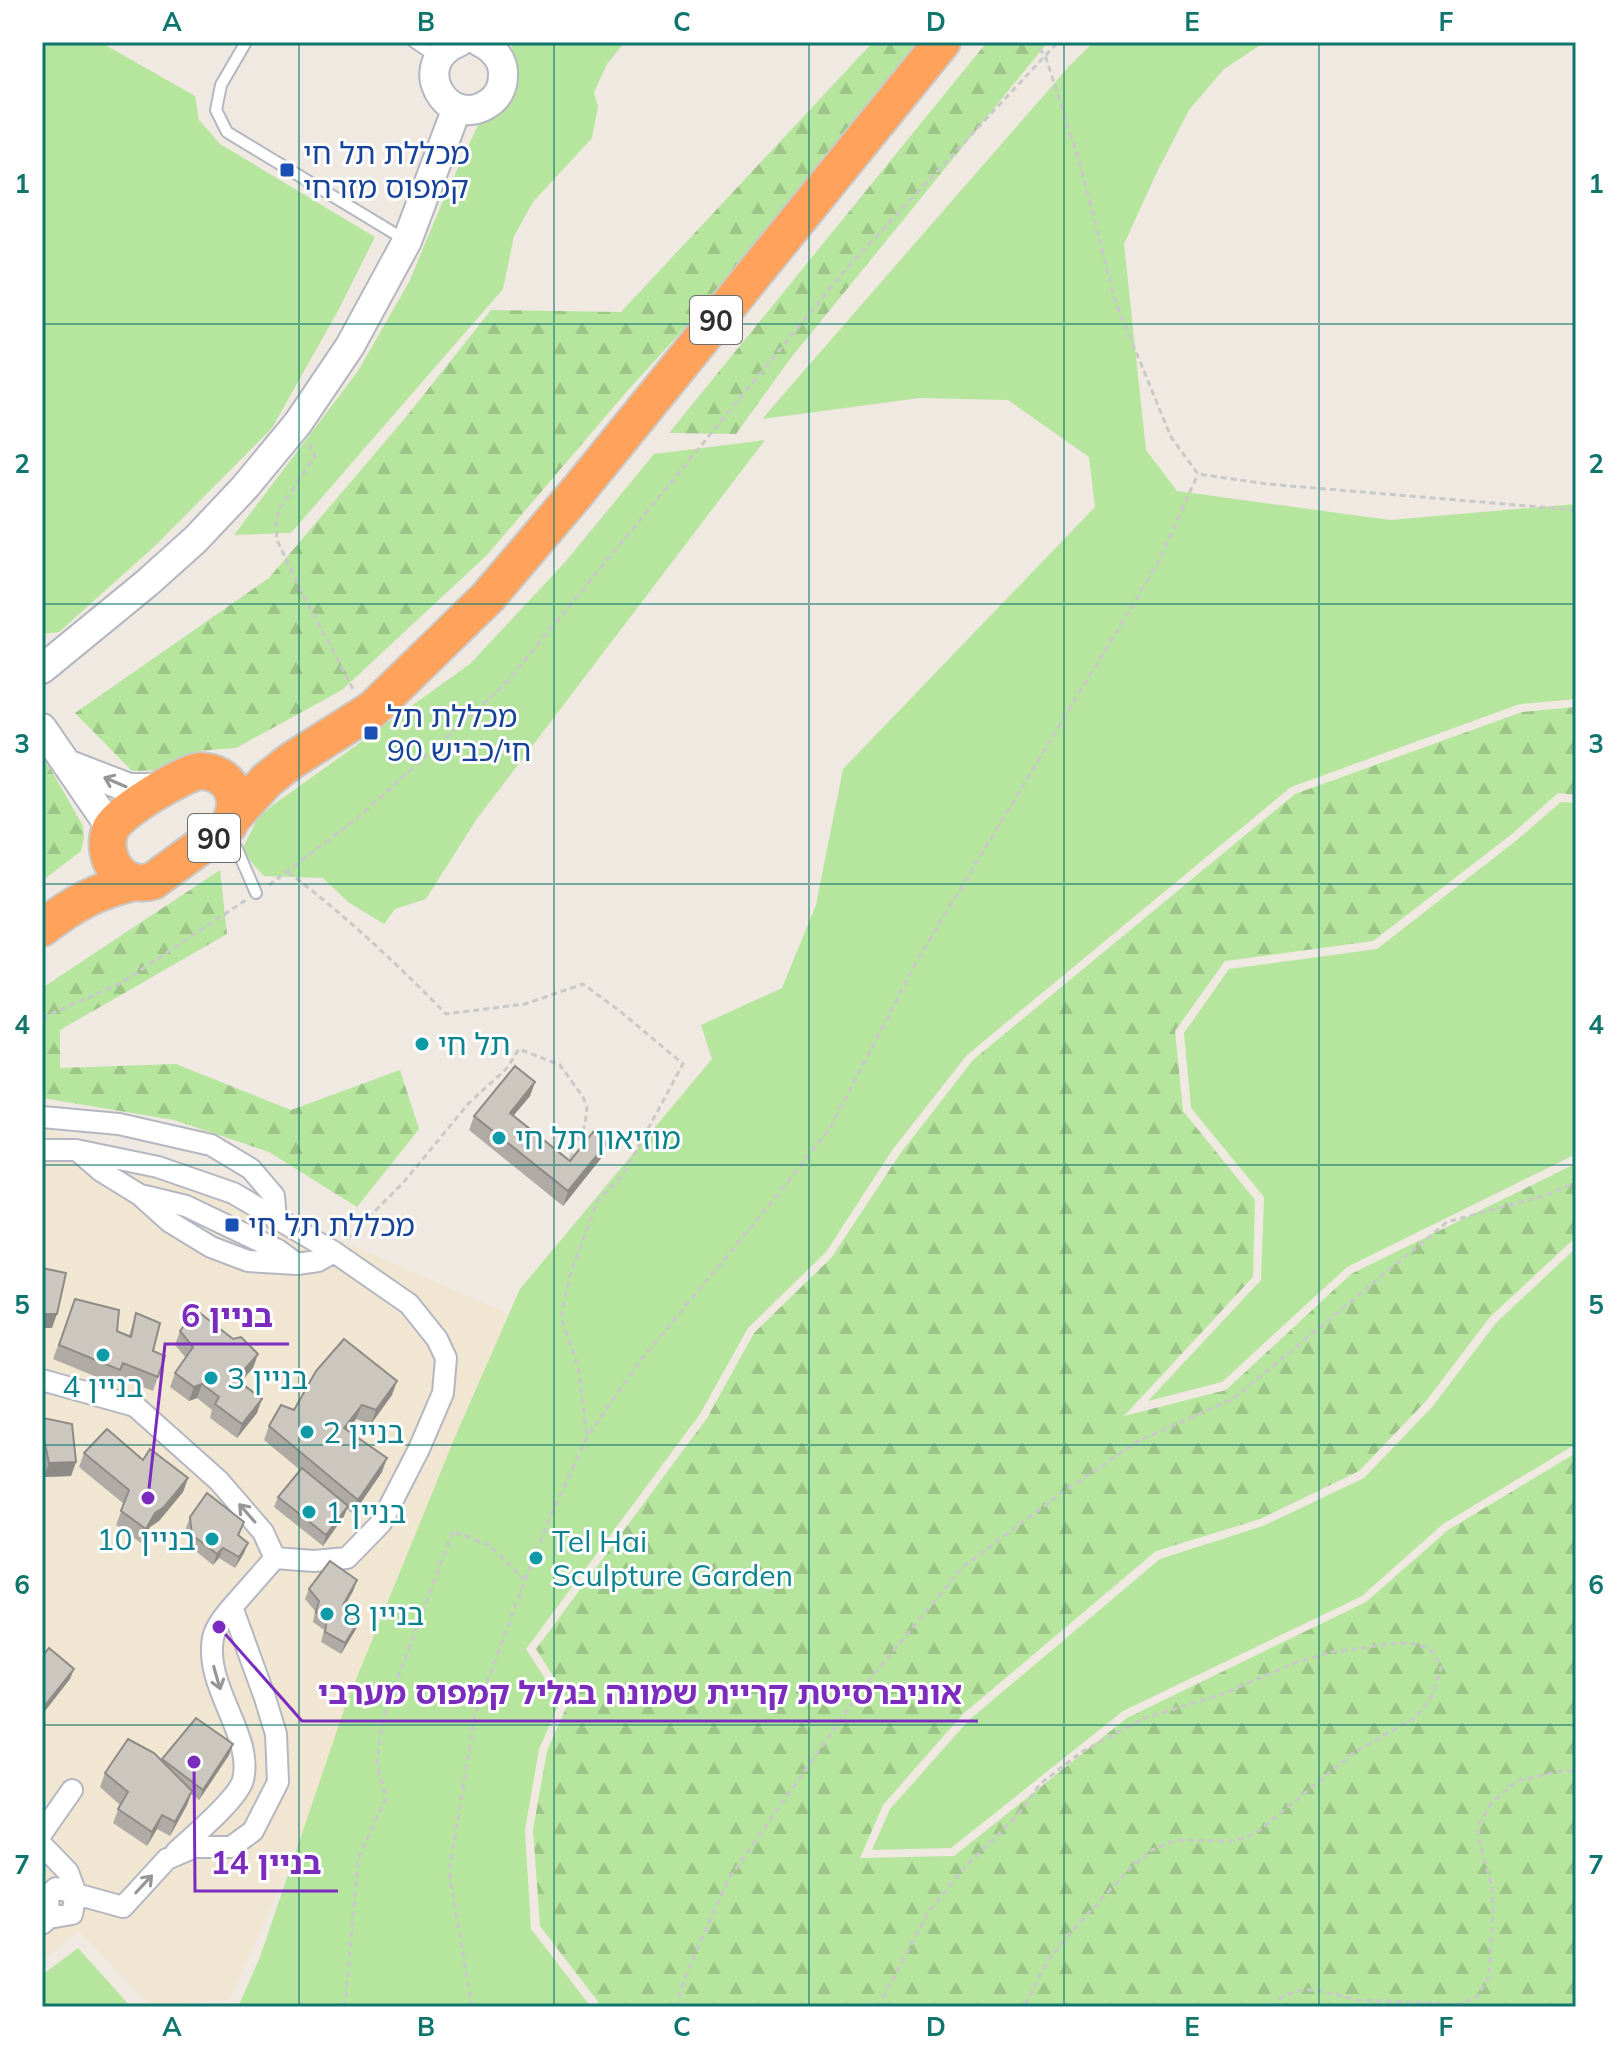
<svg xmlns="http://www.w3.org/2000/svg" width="1618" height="2049" font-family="Mulish,'Noto Sans Hebrew',sans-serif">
<defs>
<pattern id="forest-firs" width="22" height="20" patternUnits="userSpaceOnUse" patternTransform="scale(2)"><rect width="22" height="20" fill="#b6e59e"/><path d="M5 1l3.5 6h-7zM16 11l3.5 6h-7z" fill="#9dc588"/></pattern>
</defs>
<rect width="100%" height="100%" fill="#efe9e1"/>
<path fill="#f0e6d1" d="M42,1127L286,1217L532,1324L230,1999L153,2007L79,1931L42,1960Z"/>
<path fill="#b6e59e" d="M42,42H100L195,96L199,120L220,144L375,237L339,309L272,428L156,545L59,632L42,634Z
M511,42H625L607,64L594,92L598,107L592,138L533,202L514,236L503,289L291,533L234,535L358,371L409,282L445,196L479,123L504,89L514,70Z
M1094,42H1265L1224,69L1189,110L1157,172L1124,244L1146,450L1177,491L1390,520L1576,504V699L1520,704L1291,787L967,1055L893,1149L826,1252L748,1328L700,1414L526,1649L560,1702L539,1749L525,1830L531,1929L591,2007H238L260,1957L346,1704L455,1437L520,1289L712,1059L701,1025L782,988L816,905L843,769L1095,507L1089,457L1008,400L920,398L762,419L1071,64Z
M765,440L476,820L426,899L395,909L384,924L348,902L323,878L264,876L241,851L258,818L273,805L470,664L566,561L654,454Z
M1561,802L1576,803V1154L1347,1267L1222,1382L1148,1401L1261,1280L1264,1197L1191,1108L1184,1033L1229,969L1377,949L1517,840Z
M1576,1248V1444L1443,1524L1362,1596L1123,1711L951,1848L872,1850L890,1809L969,1720L1160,1559L1263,1526L1364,1478L1432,1407L1496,1323Z
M78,1948L131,2007H42V1975Z"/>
<path fill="url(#forest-firs)" d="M873,42H932L804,197L629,389L487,555L342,690L236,748L197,751L162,770L132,771L75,713L269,578L406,417L491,310L621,312Z
M987,42H1048L790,359L736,434L669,433Z
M1576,707V795L1558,793L1512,834L1373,941L1225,961L1175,1031L1183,1111L1255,1200L1253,1277L1124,1416L1226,1390L1351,1274L1575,1164L1576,1237L1490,1317L1426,1401L1359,1471L1260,1519L1156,1551L963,1714L883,1805L860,1858L954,1856L1127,1718L1366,1602L1448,1530L1576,1453V2007H602L540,1926L533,1830L547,1751L569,1701L536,1649L707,1418L754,1333L832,1257L900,1154L973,1060L1295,794L1522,712Z
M42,754L83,826L84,837L81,851L42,881Z
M220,870L227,934L60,1030V1068L176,1064L291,1110L400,1070L419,1129L357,1207L269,1152L174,1120L42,1098V988Z"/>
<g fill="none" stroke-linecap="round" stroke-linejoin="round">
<g stroke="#b4b7c1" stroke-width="14">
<path id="lane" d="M246,42L221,85L216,110L227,132L407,241
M414,42L438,58
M230,833L256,893"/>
</g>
<g stroke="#b4b7c1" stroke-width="24">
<path id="street" d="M42,1117L119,1124L211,1145L251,1169L274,1196L276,1220
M42,1150H76L158,1167L233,1193L334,1252L409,1304L437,1339L446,1358L443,1393L419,1449L381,1523L347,1558L314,1561L275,1558
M79,1152L101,1171L140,1195L170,1222L211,1247L248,1261L297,1264L318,1261L334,1252
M145,1196L186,1206L278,1250L297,1264
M42,1380L135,1406L219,1481L263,1532L275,1558L232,1607L265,1698L276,1734L278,1782L253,1831L231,1847H195L167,1859L123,1907L76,1894L72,1914L49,1918L42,1924
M42,1833L72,1790
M42,1845L68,1872L76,1894
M176,1852C191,1838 238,1799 243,1780C254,1735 204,1688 213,1638C215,1627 225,1615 232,1607
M49,1918L48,1895L56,1888L76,1894"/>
</g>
<g stroke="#b4b7c1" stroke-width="32">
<path id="secondary" d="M459,42C407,63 447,132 489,103C498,97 503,87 503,76C504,60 494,49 480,42
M42,669L147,583L196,539L245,487L298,423L350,346L407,241L457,108
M42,728L104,818L110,831
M67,764L129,788H164"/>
</g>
<g stroke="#c9c9c9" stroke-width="40">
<path id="highway" d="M199,771C231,771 244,800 228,826L153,881C122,891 100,858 110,830C116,813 181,775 199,771Z
M234,816L267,780L291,761L373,709L488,597L578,491L942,42
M42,928C73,904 96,891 135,882"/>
</g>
<path stroke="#c9c9c9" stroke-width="3" stroke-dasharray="6 4" stroke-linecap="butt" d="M1032,42L1045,55L1078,157L1116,303L1171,437L1198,474L1267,484L1576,510
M309,444L315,456L280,508L276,520L277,540L301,591L353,689
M288,872C345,915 396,963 446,1014L525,1004L583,984L621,1012L683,1064L623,1175L597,1202L570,1275L561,1317L578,1366L587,1436
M269,885L360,816L507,682L846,269L1058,42
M42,1018L121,983L246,900
M347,1239L403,1183L469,1103L507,1068L519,1049L560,1065L583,1097L587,1108L585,1125L569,1161
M525,1580L548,1522L587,1437L640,1361L780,1192L830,1128L919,957L1158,563L1198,474
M345,2007L358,1859L386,1798L377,1765L382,1720L453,1531L489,1545L525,1580L475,1715L449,1872L472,2007
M676,2007L687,1972L728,1880L865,1685L963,1567L1060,1494L1138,1441L1233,1399L1447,1222L1544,1196L1576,1182
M878,2007L929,1911L965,1867L1017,1816L1040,1784L1083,1751L1145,1718L1223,1694L1297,1662L1332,1652L1397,1643L1418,1644L1433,1652L1441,1668L1432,1696L1416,1717L1352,1754L1260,1830L1245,1838L1230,1841L1176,1840L1152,1850L1133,1865L1069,1934L1047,1962L1024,2007
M1273,2007L1281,1997L1300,1990H1318L1358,2000L1459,2004L1477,1997L1489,1977L1493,1913L1492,1887L1478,1838L1480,1823L1491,1803L1517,1781L1561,1771H1576"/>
<use href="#lane" stroke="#fff" stroke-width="10"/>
<use href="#street" stroke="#fff" stroke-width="20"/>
<use href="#secondary" stroke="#fff" stroke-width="28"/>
<use href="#highway" stroke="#ffa35c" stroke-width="36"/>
</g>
<path fill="#afaba4" d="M535,1082L530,1096L513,1116L570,1161L602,1157L563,1206L469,1130L474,1116Z
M75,1299L117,1331L129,1336L136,1313L153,1351L165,1356L153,1391L118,1377L114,1384L53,1359Z
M180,1331L233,1339L258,1354L253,1368L240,1382L257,1413L237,1438L210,1418L212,1410L197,1398L189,1401L170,1387L175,1373L186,1358L175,1345Z
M392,1395L371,1424L356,1419L348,1430L382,1472L353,1514L347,1509L344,1516L323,1546L274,1507L278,1497L300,1470L264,1440L269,1426L294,1410Z
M42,1415L76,1462L71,1476L44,1477L42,1469Z
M84,1453L143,1460L188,1478L183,1492L159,1521L150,1527L141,1543L116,1525L124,1504L79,1467Z
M190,1517L239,1535L248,1543L244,1553L235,1568L219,1558L213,1565L188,1545L186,1528Z
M357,1580L353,1591L344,1607L356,1629L341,1654L321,1642L324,1630L313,1622L315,1611L305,1599L309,1589Z
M233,1744L229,1755L199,1800L191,1794L187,1805L170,1836L157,1829L147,1846L113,1823L120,1805L100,1787L105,1773L161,1760L162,1759Z"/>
<path fill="#8e8b86" d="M535,1082L530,1096L504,1127L510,1113Z
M607,1143L602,1157L563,1206L568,1191Z
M42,1314H57L52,1328H42Z
M258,1354L253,1368L231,1393L236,1379Z
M397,1381L392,1395L371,1424L376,1410Z
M202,1384L197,1398L189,1401L194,1387Z
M262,1399L257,1413L237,1438L242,1424Z
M362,1405L356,1419L339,1442L344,1428Z
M387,1458L382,1472L353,1514L358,1500Z
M76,1462L71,1476L44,1477L49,1463Z
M188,1478L183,1492L159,1521L150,1527L141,1543L146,1529L155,1513Z
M348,1506L344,1516L323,1546L326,1535Z
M248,1543L244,1553L235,1568L239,1557Z
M223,1548L219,1558L213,1565L217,1554Z
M357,1580L353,1591L339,1616L343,1605Z
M360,1619L356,1629L341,1654L345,1643Z
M74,1669L70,1679L42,1715V1709Z
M233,1744L229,1755L199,1800L203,1790Z
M192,1791L187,1805L170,1836L175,1822Z
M162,1815L157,1829L147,1846L152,1832Z"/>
<path fill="#cbc7bf" stroke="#8e8b86" stroke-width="2" d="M515,1066L535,1082L510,1113L570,1161L593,1132L607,1143L568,1191L474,1116Z
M42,1268L66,1273L57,1314H42Z
M75,1299L119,1310L117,1331L131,1337L136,1313L160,1323L153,1351L165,1356L158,1377L123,1363L120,1370L59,1345Z
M196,1310L233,1339L241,1337L258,1354L236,1379L262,1399L242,1424L215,1404L219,1397L202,1384L194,1387L175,1373L193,1347L180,1331Z
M344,1339L397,1381L376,1410L362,1405L344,1428L387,1458L358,1500L269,1426L281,1405L294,1410L316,1371Z
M42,1415L43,1418L72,1424L76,1462L49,1463L42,1430Z
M107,1429L143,1460L150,1449L188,1478L164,1507L155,1513L146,1529L121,1511L129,1490L84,1453Z
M302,1468L348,1506L326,1535L278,1497Z
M207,1493L244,1522L238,1535L248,1543L239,1557L223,1548L217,1554L192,1535L190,1517Z
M330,1561L357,1580L343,1605L360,1619L345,1643L325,1632L327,1620L316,1612L319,1601L309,1589Z
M49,1648L74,1669L42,1709V1657Z
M196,1718L233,1744L203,1790L162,1759Z
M128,1739L154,1753L192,1791L175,1822L162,1815L152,1832L118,1809L128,1792L105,1773Z"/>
<defs><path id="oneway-shaft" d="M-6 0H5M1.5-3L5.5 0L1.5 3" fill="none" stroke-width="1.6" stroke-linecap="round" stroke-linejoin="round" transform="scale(2)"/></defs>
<g stroke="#969696">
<use href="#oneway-shaft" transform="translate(115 782) rotate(-157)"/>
<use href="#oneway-shaft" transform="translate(247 1513) rotate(-131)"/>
<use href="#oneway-shaft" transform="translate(217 1678) rotate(74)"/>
<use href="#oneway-shaft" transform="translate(144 1884) rotate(-47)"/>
</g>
<path fill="none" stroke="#0f766e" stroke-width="2" stroke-opacity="0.55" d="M299,42V2007M554,42V2007M809,42V2007M1064,42V2007M1319,42V2007M42,324H1576M42,604H1576M42,884H1576M42,1165H1576M42,1445H1576M42,1725H1576"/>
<g fill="#1a4fb4" stroke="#fff" stroke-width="3">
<rect x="279" y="162" width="16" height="16" rx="4"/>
<rect x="363" y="725" width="16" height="16" rx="4"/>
<rect x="224" y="1217" width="16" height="16" rx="4"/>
</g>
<g fill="#0f9aa8" stroke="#fff" stroke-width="3">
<circle cx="422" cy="1044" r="8"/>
<circle cx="499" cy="1138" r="8"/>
<circle cx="103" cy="1355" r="8"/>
<circle cx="211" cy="1378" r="8"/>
<circle cx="307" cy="1432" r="8"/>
<circle cx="309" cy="1512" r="8"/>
<circle cx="212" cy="1539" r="8"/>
<circle cx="536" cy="1558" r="8"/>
<circle cx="327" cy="1614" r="8"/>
</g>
<g text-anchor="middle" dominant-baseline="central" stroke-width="6" stroke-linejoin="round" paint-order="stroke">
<g fill="#fff" stroke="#6d6d6d" stroke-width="2">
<rect x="690" y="296" width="52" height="48" rx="6"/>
<rect x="188" y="814" width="52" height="48" rx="6"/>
</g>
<g font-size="28" font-weight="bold" fill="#2e2e2e">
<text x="716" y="320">90</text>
<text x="214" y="838">90</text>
</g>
<g font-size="30" fill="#164399" stroke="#fff" text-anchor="start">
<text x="303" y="153">מכללת תל חי<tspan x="303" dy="34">קמפוס מזרחי</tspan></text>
<text x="387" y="716">מכללת תל<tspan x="387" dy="34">חי/כביש 90</tspan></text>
<text x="248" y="1225">מכללת תל חי</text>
</g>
<g font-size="30" fill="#0d838f" stroke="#fff" text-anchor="start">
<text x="438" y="1044">תל חי</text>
<text x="515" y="1138">מוזיאון תל חי</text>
<text x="227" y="1378">בניין 3</text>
<text x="103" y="1386" text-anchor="middle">בניין 4</text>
<text x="323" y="1432">בניין 2</text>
<text x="325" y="1512">בניין 1</text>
<text x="196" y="1539" text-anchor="end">בניין 10</text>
<text x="552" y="1541">Tel Hai<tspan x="552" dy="34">Sculpture Garden</tspan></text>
<text x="343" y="1614">בניין 8</text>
</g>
</g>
<path fill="none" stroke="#7b2cbf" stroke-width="3" d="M148 1498L165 1344H289M219 1627L302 1721H978M194 1762L195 1891H338"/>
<g fill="#7b2cbf" stroke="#fff" stroke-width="3">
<circle cx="148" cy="1498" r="8"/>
<circle cx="219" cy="1627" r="8"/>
<circle cx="194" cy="1762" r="8"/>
</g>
<g font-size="32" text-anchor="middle" font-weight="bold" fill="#7b2cbf" stroke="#fff" stroke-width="6" stroke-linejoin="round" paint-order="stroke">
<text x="227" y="1327">בניין 6</text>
<text x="640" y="1704">אוניברסיטת קריית שמונה בגליל קמפוס מערבי</text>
<text x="266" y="1874">בניין 14</text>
</g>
<rect width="1618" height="2049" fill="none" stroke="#ffffff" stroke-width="88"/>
<rect x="44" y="44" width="1530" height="1961" fill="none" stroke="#0f766e" stroke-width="3"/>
<g font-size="26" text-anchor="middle" font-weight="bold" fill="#0f766e">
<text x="172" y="31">A</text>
<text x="426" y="31">B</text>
<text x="682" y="31">C</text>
<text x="936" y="31">D</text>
<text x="1192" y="31">E</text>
<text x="1446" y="31">F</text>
<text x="22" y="193">1</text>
<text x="1596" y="193">1</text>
<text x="22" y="473">2</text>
<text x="1596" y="473">2</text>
<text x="22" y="753">3</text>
<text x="1596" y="753">3</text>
<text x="22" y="1034">4</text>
<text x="1596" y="1034">4</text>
<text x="22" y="1314">5</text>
<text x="1596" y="1314">5</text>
<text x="22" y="1594">6</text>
<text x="1596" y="1594">6</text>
<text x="22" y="1874">7</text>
<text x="1596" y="1874">7</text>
<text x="172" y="2036">A</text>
<text x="426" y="2036">B</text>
<text x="682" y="2036">C</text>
<text x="936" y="2036">D</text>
<text x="1192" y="2036">E</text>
<text x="1446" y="2036">F</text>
</g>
</svg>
